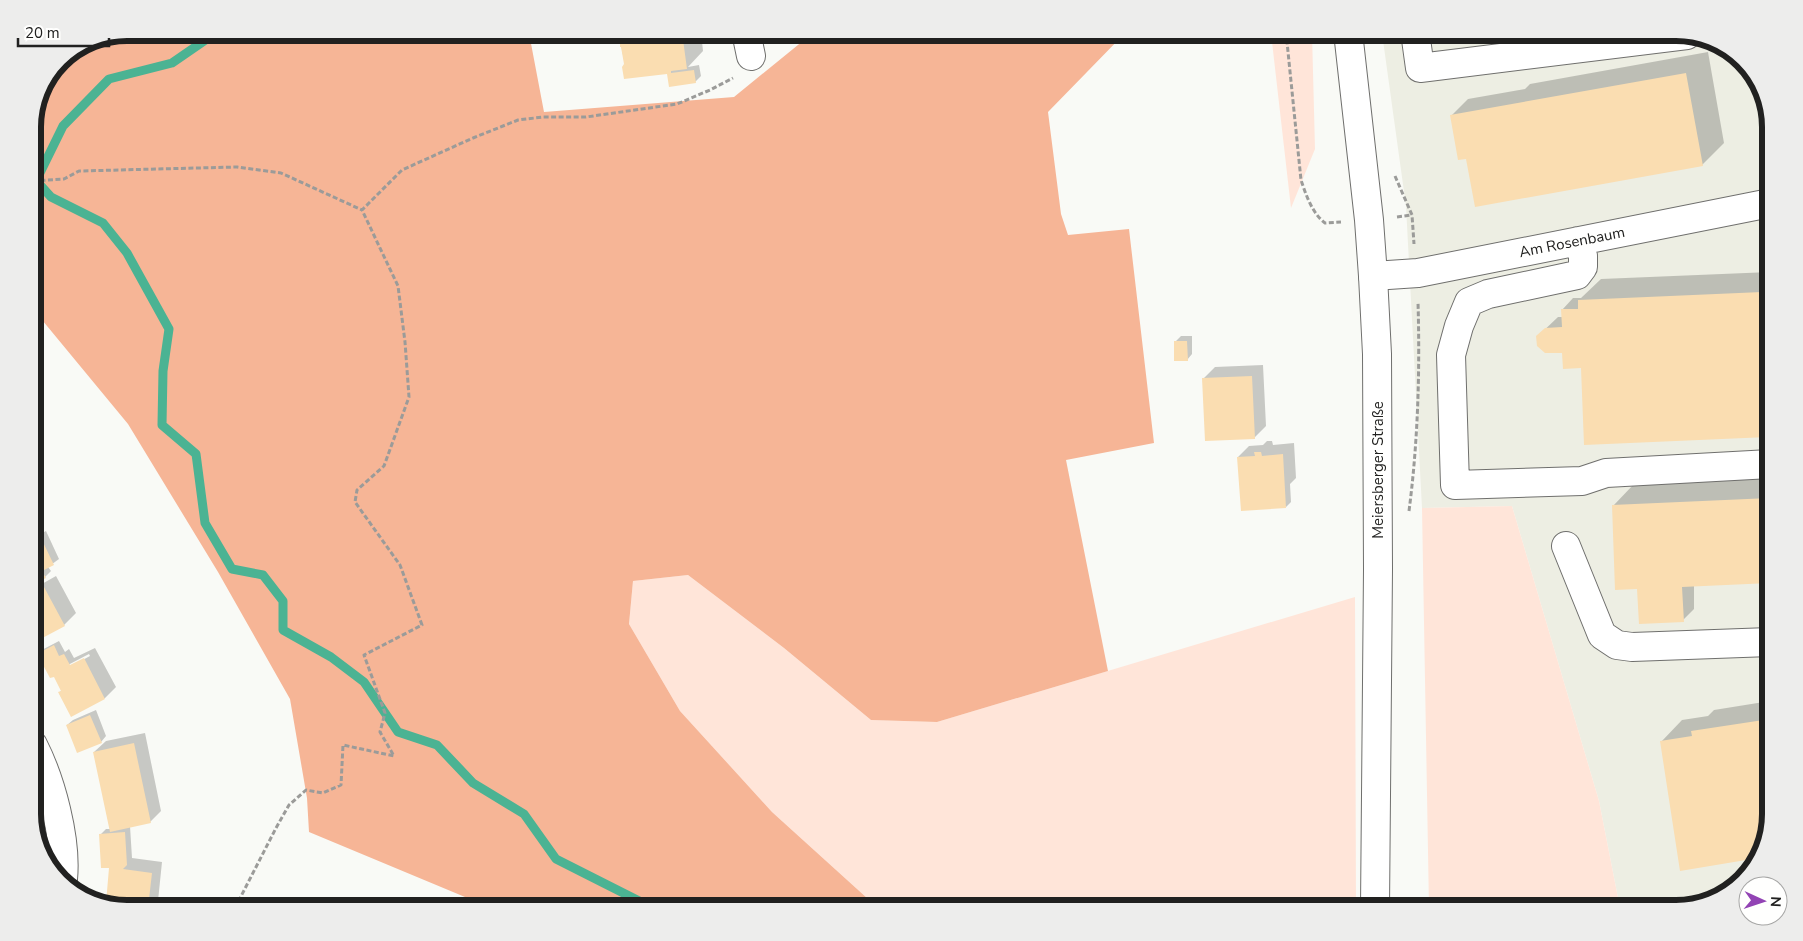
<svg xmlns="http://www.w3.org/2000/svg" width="1803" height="941" font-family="'Nunito Sans',sans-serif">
<rect width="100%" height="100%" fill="#f9faf6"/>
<path fill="#edeee3" d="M1382,33H1676L1718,42L1755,75L1770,121V814L1761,856L1723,896L1676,908H1620L1599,801L1512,506L1422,508L1406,206Z"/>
<path fill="#ffe5d9" d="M1271,33H1312L1315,149L1291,208Z
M1512,506L1599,801L1620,908H1429L1422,508Z
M688,575L784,648L871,720L937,722L1355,597L1356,908H878L772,812L680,711L629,624L633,581Z"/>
<path fill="#f6b596" d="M127,33H529L544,112L734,97L809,36L822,33H1125L1048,112L1061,214L1068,235L1129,229L1154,443L1066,460L1108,671L937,722L871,720L784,648L688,575L633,581L629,624L680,711L772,812L878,908H477L465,897L309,832L307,798L290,699L218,572L128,424L33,309V121L60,60L91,40Z"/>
<path fill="#0003" fill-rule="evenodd" d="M619,32H701L703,51L688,67L699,65L701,76L695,82L668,72L625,65L621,45L623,43L621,33Z
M1708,52L1724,143L1702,165L1451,116L1468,99L1525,89L1530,84Z
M1770,272V433L1768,436L1582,367L1563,351L1538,336L1558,317H1562V310L1573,298H1581L1601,279Z
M1181,336H1192V354L1187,360L1175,342Z
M1263,365L1266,426L1254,438L1203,379L1215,367Z
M1267,441H1272L1273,445L1294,443L1296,478L1290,484L1291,502L1286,507L1238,457L1249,446L1263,445Z
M1770,478V582L1694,585V609L1683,620L1613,506L1634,484Z
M46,531L59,559L48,567L51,571L45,577L33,583V538Z
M56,576L76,613L64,625L33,641V589Z
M59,641L65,652L69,649L74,658L95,648L116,687L105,698L71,715L59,693L62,690L55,675L43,663L35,667L33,664V656L36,653ZM89,654L90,656L66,669V666Z
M1770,701V814L1761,856L1681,869L1661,742L1682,720L1708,716L1714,710Z
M96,710L106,736L101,742L67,725L73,720Z
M145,733L161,811L150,822L130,826L132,858L162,862L158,901L151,908H127L107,904L111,867L100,835L106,829H110L94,752L106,741Z"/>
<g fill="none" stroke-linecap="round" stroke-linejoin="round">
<path stroke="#4bb393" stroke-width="9" d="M33,177L51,197L103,223L127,253L169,329L163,371L162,425L196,454L205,523L232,569L263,575L283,601V630L331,657L364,682L398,732L437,745L473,783L524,814L556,859L653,908
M36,181L63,126L109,79L172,63L217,32"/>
</g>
<path fill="#faddb1" d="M618,32H682L687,69L671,71V73L694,70L696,83L669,87L667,74L624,79L622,67L624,64L621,47H620V44H622L620,34H618Z
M1456,32H1541V34L1457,43Z
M1686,73L1703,166L1475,207L1466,159L1458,160L1450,115Z
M1762,292L1768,437L1584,445L1581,368L1563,369L1562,353H1545L1537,346L1536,336L1545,328L1562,327L1561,309H1578V300Z
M1174,341H1187L1188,361H1174Z
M1252,376L1255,439L1205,441L1202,378Z
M1254,452H1261L1262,456L1283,454L1286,508L1241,511L1237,457L1255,456Z
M1770,498V583L1682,587L1684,622L1639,624L1637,589L1615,590L1612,505Z
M40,536L54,565L42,571L46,578L33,584V539Z
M44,587L65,626L33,643V593Z
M54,645L59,656L64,654L70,665L84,658L105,699L71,717L58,692L61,691L54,677L50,678L43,665L34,669L33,667V656Z
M90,715L102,743L77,753L66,725Z
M1770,719V814L1761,856L1758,858L1680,871L1660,741L1692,736L1691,731Z
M134,743L151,823L110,832L93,752Z
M125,832L127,865L123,869L152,873L148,908H127L106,903L109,868H101L99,834Z"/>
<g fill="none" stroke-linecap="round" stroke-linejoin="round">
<g stroke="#6f6f6d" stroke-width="30">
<path id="minor" d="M746,32L751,56
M1415,32L1420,68L1687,35
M1578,241L1583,256V267L1577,275L1488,294L1469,302L1459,326L1451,355L1455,485L1582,481L1606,473L1770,464
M1373,276L1418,273L1770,203
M1566,546L1602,635L1617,645L1632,647L1770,642
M33,745C51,780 67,839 63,879"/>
</g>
<g stroke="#6f6f6d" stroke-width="30">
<path id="major" d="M1348,32L1369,220L1373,276L1377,354L1378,569L1375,908"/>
</g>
<path stroke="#9b9b99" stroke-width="3" stroke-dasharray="5 2.5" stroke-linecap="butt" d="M1286,32L1301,180C1306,195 1312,213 1325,223L1341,222
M1395,176L1412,215L1414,244
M33,181L64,179L79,171L237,167L281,173L362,210
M1397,217L1412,215
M1409,511C1418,442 1420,371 1418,302
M235,908L276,828L289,805L306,790L323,793L341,785L343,745L394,756L380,732L385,713L364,655L422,625L400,565L355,502L357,490L384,466L409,397L405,342L398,286L362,210L402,170L473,138L518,120L543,117H586L677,104L710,90L733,78"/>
<use href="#minor" stroke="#fff" stroke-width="28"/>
<use href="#major" stroke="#fff" stroke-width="28"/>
</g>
<g text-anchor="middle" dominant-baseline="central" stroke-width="4" stroke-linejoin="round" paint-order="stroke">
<g font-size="15" fill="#212120" stroke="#fffffe">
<text transform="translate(1572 242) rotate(-11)">Am Rosenbaum</text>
<text transform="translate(1378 470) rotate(-90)">Meiersberger Straße</text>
</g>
</g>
<path d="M0 0H1803V941H0ZM127 41H1676A86 86 0 0 1 1762 127V814A86 86 0 0 1 1676 900H127A86 86 0 0 1 41 814V127A86 86 0 0 1 127 41Z" fill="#ededec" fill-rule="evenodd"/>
<path fill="none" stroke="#212120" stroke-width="6" d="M127 41H1676A86 86 0 0 1 1762 127V814A86 86 0 0 1 1676 900H127A86 86 0 0 1 41 814V127A86 86 0 0 1 127 41Z"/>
<g transform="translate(1763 901) rotate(93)"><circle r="24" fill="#fffffe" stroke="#a6a6a5"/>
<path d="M0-4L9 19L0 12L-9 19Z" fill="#9243b4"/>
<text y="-8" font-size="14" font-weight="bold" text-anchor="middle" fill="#212120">N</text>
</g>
<path d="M18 38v8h91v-8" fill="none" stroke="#212120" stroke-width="2.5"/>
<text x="25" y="38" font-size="15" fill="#212120" stroke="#fffffe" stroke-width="4" paint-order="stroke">20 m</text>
</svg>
